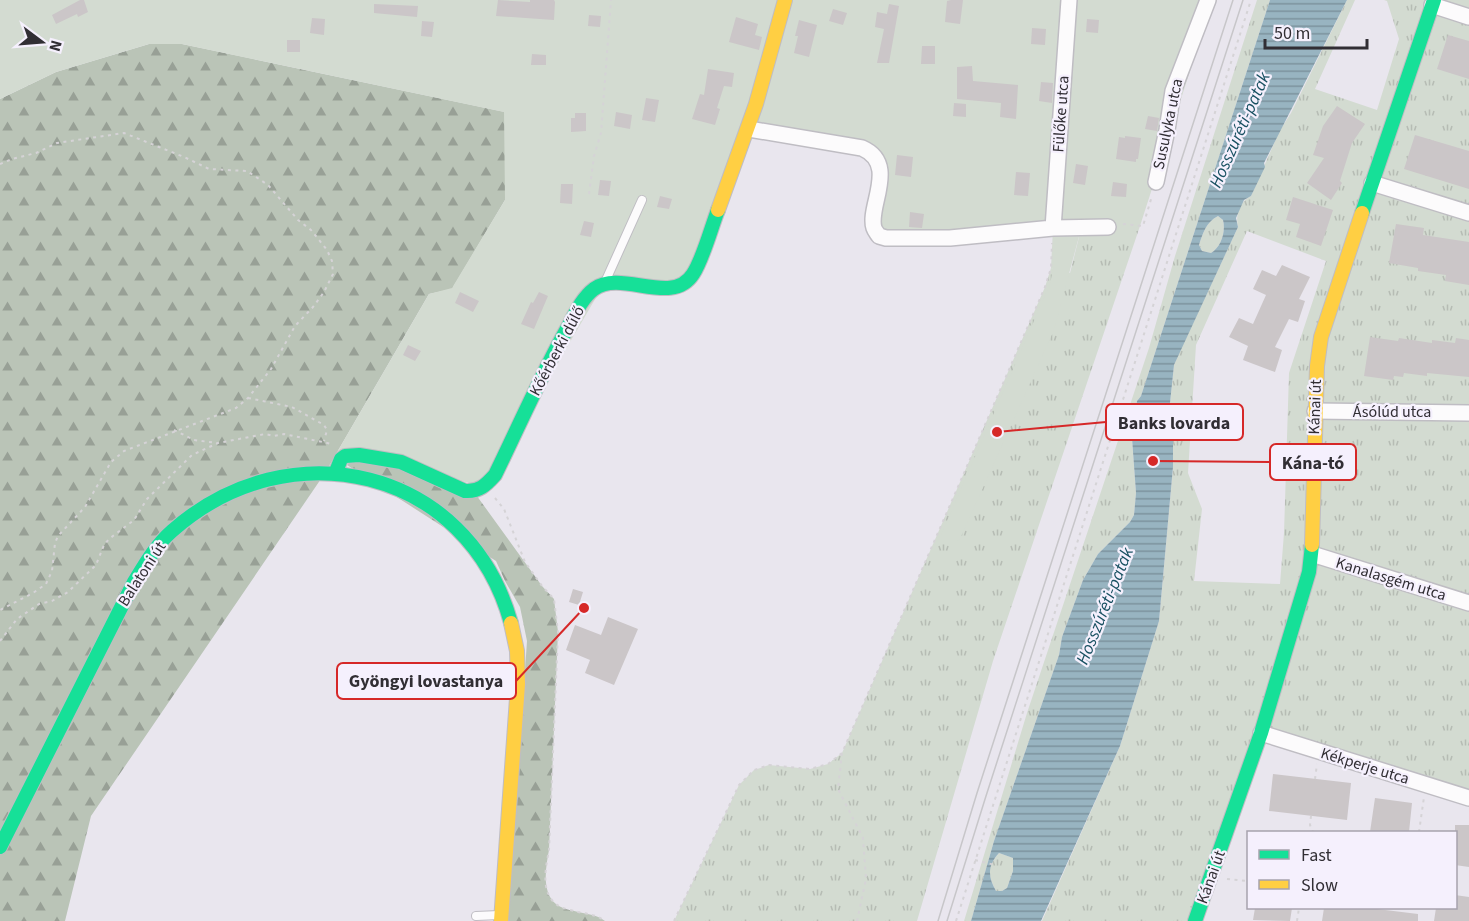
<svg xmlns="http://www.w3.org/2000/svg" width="1469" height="921" font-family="'Source Sans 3',sans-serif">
<defs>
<pattern id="grass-tufts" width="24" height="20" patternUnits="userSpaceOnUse" patternTransform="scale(1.5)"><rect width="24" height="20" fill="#d3dbd1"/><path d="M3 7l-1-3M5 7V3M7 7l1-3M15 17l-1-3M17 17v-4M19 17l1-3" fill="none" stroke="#b6bcb4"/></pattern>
<pattern id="forest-firs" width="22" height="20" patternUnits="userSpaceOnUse" patternTransform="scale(1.5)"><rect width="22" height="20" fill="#bac4b7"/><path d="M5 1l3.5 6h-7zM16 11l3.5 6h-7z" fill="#98a096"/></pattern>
<pattern id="water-rules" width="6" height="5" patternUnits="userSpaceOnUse" patternTransform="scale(1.5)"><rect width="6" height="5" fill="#98b4c1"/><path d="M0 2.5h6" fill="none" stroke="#7d939e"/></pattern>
</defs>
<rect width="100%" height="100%" fill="#e9e6ee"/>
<path fill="url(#grass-tufts)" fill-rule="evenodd" d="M1257,0H1270L1141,396L1137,401L1132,438L1136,493L1134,515L1130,522L1098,554L1083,580L1062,637L1059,655L994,841L971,921H964L1027,713L1149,348L1175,256Z
M1347,0H1355L1315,89L1377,110L1399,39L1387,1L1384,0H1469V798L1261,733L1195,921H1042L1120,746L1159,621L1173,467V438L1170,403L1174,365L1178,355L1238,227C1235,215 1240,201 1251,196L1279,132L1291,113ZM1247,231L1326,261L1289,373L1284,533L1280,584L1194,581L1202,509L1188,473L1196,345Z
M1218,216L1223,220C1226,232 1221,247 1211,253L1202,251L1199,245C1203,233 1206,222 1218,216Z
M1081,229H1139L993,661L917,921H674L739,785L754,770L769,765L810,769L828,764L842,753L1045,287L1051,268L1070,273Z
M999,853L1013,858V871L1007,888L1002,891H996C988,875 986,868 999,853Z"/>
<path fill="url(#forest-firs)" d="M149,44H182L505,112V200L452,289L429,294L325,473L91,816L65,921H0V99L56,72Z
M359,455L474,492L542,586L554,599L558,632L549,850C546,866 541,892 556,904C562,909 571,910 578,912C588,914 597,915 605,921H508L527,641L520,607L505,581L496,561L347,465Z"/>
<path fill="#d3dbd1" d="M0,0H1208L1201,37L1139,229H1081L1054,330L959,541L941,535L1050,284L1053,269L1051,268L1053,228L879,236V194L870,151L749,129L686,283L604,284L485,487L359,455L325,473L429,294L452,288L505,200L504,112L182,44H149L56,72L0,99Z"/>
<path fill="url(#water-rules)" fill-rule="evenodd" d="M1270,0H1347L1264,163L1265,167L1251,196L1244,200L1236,218L1238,227L1174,365L1170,403L1173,438V467L1159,621L1120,746L1041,921H971L994,841L1059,655L1062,637L1083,580L1098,554L1130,522L1134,515L1136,493L1132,438L1137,401L1141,396ZM1218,216L1223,220C1226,232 1221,247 1211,253L1202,251L1199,245C1203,233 1206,222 1218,216ZM999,853L1013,858V871L1007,888L1002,891H996C988,877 987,866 999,853Z"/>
<path fill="#cbc6c8" d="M80,0H84L88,12L78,17L77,14L56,24L52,15Z
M498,0L530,2V0H554L555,2L554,20L496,16Z
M951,0H963L960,24L945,22L947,1Z
M374,4L418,6L417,17L374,13Z
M889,4L899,6L889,63H877L884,29L875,27L877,12L887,14Z
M833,9L847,13L843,25L829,21Z
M589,15L601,16L600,27L588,26Z
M736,17L758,24L755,35L762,37L759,50L729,42Z
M312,18L325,19L324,35L310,33Z
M1087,19L1099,20L1098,33L1086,32Z
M799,20L817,25L809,57L794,53L798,36H795Z
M422,21L434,22L432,37L421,36Z
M1032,28L1046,29L1045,45L1031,44Z
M1448,35L1469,41V79L1437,69Z
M287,40H300V52H287Z
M922,46H935V64H921Z
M532,54L546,55V65H531Z
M972,66L973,81L1018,85L1016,119L1000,117L1001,103L957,99V67Z
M708,69L734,73L732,87L724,86L717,108L720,109L715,125L692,119L700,94L704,95Z
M1041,82L1053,83L1052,103L1039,101Z
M646,98L659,100L655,122L642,120Z
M954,103L966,104V117L953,116Z
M1337,106L1365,124L1352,143L1340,181L1342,183L1331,200L1307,183L1324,158L1313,155L1323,126Z
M616,112L632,115L630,129L614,126Z
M575,113H586V131L571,132V118H575Z
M1148,116L1159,118L1157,131L1145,129Z
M1415,135L1469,151V189L1404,169Z
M1125,136L1141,138L1138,159H1136V162L1116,159L1119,137L1125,138Z
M897,155L913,157L911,177L895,175Z
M1076,164L1088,166L1085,185L1073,183Z
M1016,172L1030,173L1028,196L1014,195Z
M600,180L611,181L609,196L598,195Z
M1113,182L1127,184L1126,197L1111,196Z
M561,184H573L572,204L560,203Z
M660,196L672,199L669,209L657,207Z
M1293,197L1333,210L1321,246L1296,237L1300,224L1286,220Z
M910,212L924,214L922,228L909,227Z
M584,221L594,223L591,237L580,235Z
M1396,224L1424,228L1423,235L1469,242V285L1445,281L1446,275L1418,271V268L1389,263Z
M1282,265L1310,277L1299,299L1305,301L1298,322L1289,319L1275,347L1282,350L1275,372L1243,360L1248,346L1229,337L1239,318L1253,324L1266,295L1253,289L1262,270L1276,276Z
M460,292L479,301L473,312L455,303Z
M539,292L548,296L534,329L521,324L531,302L533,303Z
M1370,337L1398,341L1399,338L1432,343V340L1455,343L1456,338L1469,340V377L1427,373V376L1404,373L1403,377L1394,376L1393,380L1364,376Z
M408,345L421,351L415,361L403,355Z
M573,589L583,592L579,605L569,602Z
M608,617L638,629L614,685L585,673L590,660L566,650L575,625L601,635Z
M1273,774L1351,783L1347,820L1269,811Z
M1375,798L1412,803L1409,832H1370Z
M1455,825H1469V867L1455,865Z
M1455,895L1469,897V921H1434L1436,908H1455Z
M1255,908H1292L1290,921L1253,920Z
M1324,908H1369L1418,914V921H1322Z"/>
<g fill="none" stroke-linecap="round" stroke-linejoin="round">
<g stroke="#bfbdc3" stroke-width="10">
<path id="lane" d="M606,280L642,200
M476,916L499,915"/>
</g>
<g stroke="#bfbdc3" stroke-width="18">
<path id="street" d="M1432,5L1469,17
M749,129L862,148C899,164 867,207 874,228C875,231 877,233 879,236L886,238H950L1053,228L1108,227
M1156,182L1167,130L1173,91L1208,0
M1372,183L1469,213
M1053,228L1069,0
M1315,411L1469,413
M1312,554L1469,603
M1261,733L1469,798"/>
</g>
<g stroke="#bfbdc3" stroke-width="16">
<path id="fast" d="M1362,213L1434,0
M335,474L341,459L345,456L359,455L401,462L465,491C479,492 486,485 495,475C519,426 541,375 568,327C575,314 582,298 594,289C622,269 672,307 693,274C703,259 711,228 718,210
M0,847L134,582C145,564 156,545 172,531C289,427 468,467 511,623
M1195,921L1261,733L1309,572L1312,545"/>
</g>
<g stroke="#bfbdc3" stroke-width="16">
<path id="slow" d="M718,210L756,104L785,0
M1312,545L1317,366L1321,337L1362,213
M501,921L518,684L517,651L511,623"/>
</g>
<path stroke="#d5d3d6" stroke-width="2" stroke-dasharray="3 4.5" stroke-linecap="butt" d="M0,164L12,159L36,153L57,143L124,133L184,157L209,169L247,171L268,185L298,220L311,230L327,250L332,261L333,274L324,292L313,307L295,326L271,369L248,398L236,408L124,451L111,462L85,507L58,536L55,543L52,571L46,584L33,593L0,610
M589,194L594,156L601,133L611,0
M1123,224L1143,226L1152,196
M248,398L292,407L324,425L327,430L324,441
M174,430L194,440L217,443
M495,498L504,509L525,562L542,586L554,599L558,632L549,850C546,866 540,892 556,904C562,909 571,910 578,912C588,914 597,915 605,921
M0,641L17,619L39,604L52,601L68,592L96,565L104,545L109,539L134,520L147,499L192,455L218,443L265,434L274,436L284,434L332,444
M842,753L838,789L863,838L866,879L857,921
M1315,779L1317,764
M1311,816L1310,825L1313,832
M1419,832L1424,797
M975,860L995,865
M1227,879L1248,881
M674,921L739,785L754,770L769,765L810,769L828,764L842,753L1045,287L1051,268L1052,243
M956,921L1251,0
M1297,921L1299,908"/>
<use href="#lane" stroke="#fcfbfc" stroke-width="8"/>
<use href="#street" stroke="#fcfbfc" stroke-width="15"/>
<use href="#fast" stroke="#16e098" stroke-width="14"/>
<use href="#slow" stroke="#ffcf43" stroke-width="14"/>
<path stroke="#c7c6c9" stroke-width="1.5" d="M938,921L977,793L1233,0
M947,921L986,796L1243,0"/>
</g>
<g text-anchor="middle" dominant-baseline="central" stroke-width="4.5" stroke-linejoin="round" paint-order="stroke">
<g font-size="16" fill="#312e34" stroke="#f5f0fd">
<text transform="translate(1061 114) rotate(-86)">Fülőke utca</text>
<text transform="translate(1168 124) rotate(-78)">Susulyka utca</text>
<text transform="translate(557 351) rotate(-62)">Kőérberki dűlő</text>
<text transform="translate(1315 407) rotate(-88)">Kánai út</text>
<text x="1392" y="412">Ásólúd utca</text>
<text transform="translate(142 574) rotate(-57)">Balatoni út</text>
<text transform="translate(1391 579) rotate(17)">Kanalasgém utca</text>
<text transform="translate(1365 766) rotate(17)">Kékperje utca</text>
<text transform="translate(1211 877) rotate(-70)">Kánai út</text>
</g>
<g font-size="18" font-style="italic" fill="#195162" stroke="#f5f0fd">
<text transform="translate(1240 130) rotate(-66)">Hosszúréti-patak</text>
<text transform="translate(1105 606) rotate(-68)">Hosszúréti-patak</text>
</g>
</g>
<path fill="none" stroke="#d62828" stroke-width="2" d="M997 432L1106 422M1153 461L1270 462M584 608L516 681"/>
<g fill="#d62828" stroke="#f5f0fd" stroke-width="2">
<circle cx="997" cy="432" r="6"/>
<circle cx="1153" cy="461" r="6"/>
<circle cx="584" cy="608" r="6"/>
</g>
<g fill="#f5f0fd" stroke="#d62828" stroke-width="2">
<rect x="1106" y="404" width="137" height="36" rx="6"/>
<rect x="1270" y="444" width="86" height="36" rx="6"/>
<rect x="337" y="663" width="179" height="36" rx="6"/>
</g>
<g font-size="18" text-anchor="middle" font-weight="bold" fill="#312e34">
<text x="1174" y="429">Banks lovarda</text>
<text x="1313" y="469">Kána-tó</text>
<text x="426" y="687">Gyöngyi lovastanya</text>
</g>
<rect x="1247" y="831" width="210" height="78" fill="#f5f0fd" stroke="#a7a2ad" stroke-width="1.5"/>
<rect x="1259" y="850" width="30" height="9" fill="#16e098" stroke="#a7a2ad" stroke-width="1.5"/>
<text x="1301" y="861" font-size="18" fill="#312e34">Fast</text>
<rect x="1259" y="880" width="30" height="9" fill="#ffcf43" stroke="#a7a2ad" stroke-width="1.5"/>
<text x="1301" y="891" font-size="18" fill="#312e34">Slow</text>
<g transform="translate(42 42) rotate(106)" stroke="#f5f0fd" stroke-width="4.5" paint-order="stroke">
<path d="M0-4.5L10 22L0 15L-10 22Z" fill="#312e34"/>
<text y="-9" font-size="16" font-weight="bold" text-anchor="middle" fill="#312e34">N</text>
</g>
<path d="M1265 39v9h102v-9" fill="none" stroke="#312e34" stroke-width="3"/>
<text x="1274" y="39" font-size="18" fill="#312e34" stroke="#f5f0fd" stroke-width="4.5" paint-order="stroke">50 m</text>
</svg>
